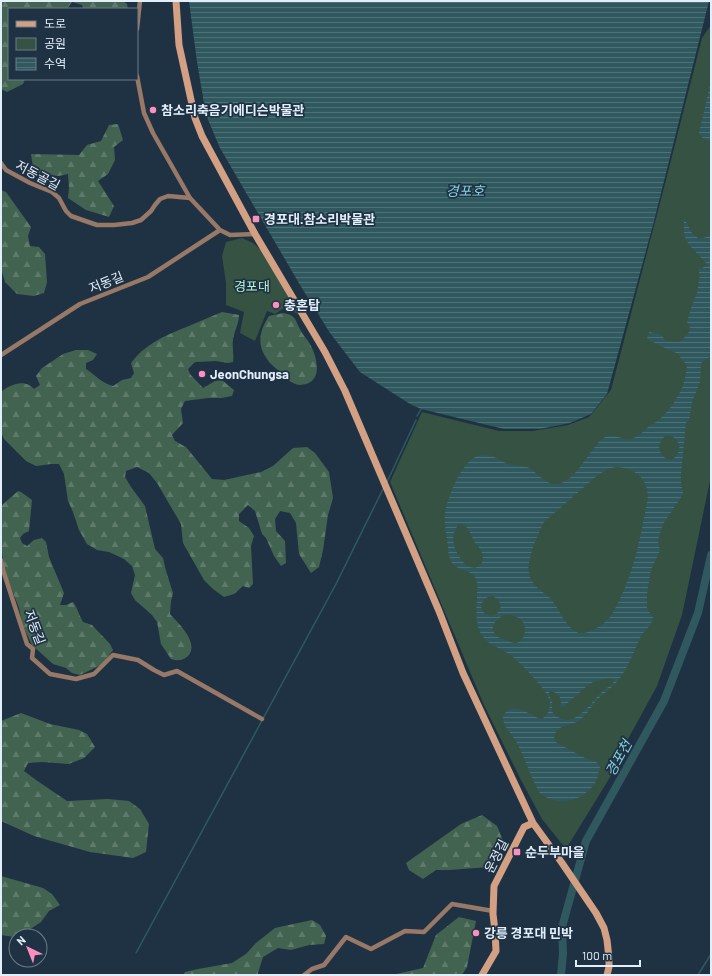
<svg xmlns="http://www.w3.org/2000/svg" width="712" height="976" font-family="Barlow,'Noto Sans KR',sans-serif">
<defs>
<pattern id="forest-firs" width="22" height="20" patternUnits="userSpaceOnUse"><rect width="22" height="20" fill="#436351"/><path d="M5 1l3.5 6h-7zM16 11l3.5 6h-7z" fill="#5e7a6b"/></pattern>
<pattern id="water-rules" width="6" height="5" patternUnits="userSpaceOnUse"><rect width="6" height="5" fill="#2f595f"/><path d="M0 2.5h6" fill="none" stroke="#4d7177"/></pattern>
</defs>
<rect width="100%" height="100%" fill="#1f3243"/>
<path fill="#365242" d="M711,25V476L682,615L657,686L628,739L612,774L566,849L542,819L521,780L484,705L390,482L422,412L499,431H533L568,425L589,417L611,390L665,184L702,38Z
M242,238L253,243L262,251L298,314L284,308L275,314L267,311L255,341L240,333L244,312L226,305V283L222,256L226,242Z"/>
<path fill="url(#forest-firs)" d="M1,1H123L127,4L128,9H83L82,5L72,2L67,9H9V79H25L23,84L7,92L1,89Z
M118,124L123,140L114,147L115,160L108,174L98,181L114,206L109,217L86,210L68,198L69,188L68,174L59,176L34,174L31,154L79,155L87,145L101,141L109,125Z
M1,190L6,192L31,227L28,236L30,246L39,247L45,254L47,282L44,293L34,296L17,294L5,282L2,272H1Z
M222,312L239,315C239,324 234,331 233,340C232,346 234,355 233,362L228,363L216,361L195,362L188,369L190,374L203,388L215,381L222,380L234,390L232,396L221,398H208L185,401L181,409L183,423L172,435L175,441L186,447L212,479L224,480L261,472L273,466L293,448L307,447L315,453L329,472L333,498L328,515L323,550L319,567L311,573L299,554L296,523L290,513L280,511L275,519L276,531L285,541L286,563L281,566L274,556L266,538L262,534L255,511L248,505L239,514V521L249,528L254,536L251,546L253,584L249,588L243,586L234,594L224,597L213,589L204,580L183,543L181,524L157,483L149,473L137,467L126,471L125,477L131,487L145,506L155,549L163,558L166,571L173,593L171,601L170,614C178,623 200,643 188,656C182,661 178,661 171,659L161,644L157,622L152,615L135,600L131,593L135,575L132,566L124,559L109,552L97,550L87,544L79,530L73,512L68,501L64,474L59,464H51L36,466L26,461L4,439L1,432V392C8,386 20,380 29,385C31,386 33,388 34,389L40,385L36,376L42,368L63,354L76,350H88L97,354L93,360L86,363V369C95,375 102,383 113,386L122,380L131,378L134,373L131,363C144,345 164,336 184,328C197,323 209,317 222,312Z
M283,313C297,315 295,321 301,331C303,335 306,338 308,341C316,352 324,379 306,384C305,384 301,385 300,385C292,384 285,378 280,372C276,368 270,364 267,359C256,344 260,330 269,316Z
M18,491L21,492L32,500L29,531L23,534L20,538L22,543L27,546L34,540L42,538L46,542L49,557L64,593L60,605H66L73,602C77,607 79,615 83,622L92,625L110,644L113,650L103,664L80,675L72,673L66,668L53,664L32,645L23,626L19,608L5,572L1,547V506Z
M21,713L50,724L79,730L87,734L95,747L84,758L69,764L42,762L28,763L24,771L36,780L67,801L108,799L129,801L140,809L149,824L146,852L133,858L90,852L34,836L1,821V721Z
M482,815L497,826L504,843L489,867L449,870H436L423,879L409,870L406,863L461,824Z
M1,876L43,888L52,894L60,905L49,911L41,922L29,930L14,937L1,935Z
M459,917L476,921L467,967L462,975H392L423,968L436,935Z
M312,920L320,925L326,936L324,944L309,945L291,950L278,948L263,957L258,973V975H183L185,972L198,969L232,963L246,954L256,943L275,928Z"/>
<path fill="url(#water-rules)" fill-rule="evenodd" d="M189,1H709L653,225L607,394L591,414L570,423L540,429H504L421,409L410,404L360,372L330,333L300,285L220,148L206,115L197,62Z
M711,81V141C705,140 702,138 699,133Z
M684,218L692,233L699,239L711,236V356L701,363L700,382L692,402L689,420L686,423L681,474V483L683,493L682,496L663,524L659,536L658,541L660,551L651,570L647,594V608L653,618C652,625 645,630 641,636C635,649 630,663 622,675C615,686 605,692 596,701C591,707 588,713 582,718C575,726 562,723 556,732C553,736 554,740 557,743L585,758L598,763L600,767C599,771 598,775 597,779C587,801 557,809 539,792C531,778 526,761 519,747C515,738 508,732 504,723C502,719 503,715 506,712C515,703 531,715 540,719C544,718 545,717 547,714C550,710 550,706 550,702C548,690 521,664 512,656C502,648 488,646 482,635C474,624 477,607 477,594C477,589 478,583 476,579C468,564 450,577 448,548C447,537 444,525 445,514C447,498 463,457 481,455C493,453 501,463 513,465C518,466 522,465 527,467C537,471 544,484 555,484C574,485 589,450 602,439C614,430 620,441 631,439C638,437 643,432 648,427C653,424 659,420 663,416C670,410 679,395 683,386C685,379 686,372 687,365L681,359L679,354L669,350L647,339L649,332L660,334L666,341L680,342L688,334L690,327L687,322L692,305L697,293L700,275L698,270L708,265L689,245L684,235ZM668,435C682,438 683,454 671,460C656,458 656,439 668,435ZM616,467C630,468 644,474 647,490C649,498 646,508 644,517C639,546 632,574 619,601C616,606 614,612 610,617C604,624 590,635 579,633C568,630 560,612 554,603C552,599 548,596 544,593C537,588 531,582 529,574C526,562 538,533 544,522L598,475L608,469ZM461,524C469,526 471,536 475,543C478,546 481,549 482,553C485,562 479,570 470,567C466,566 463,562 461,559C453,548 450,536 458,525ZM490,596C498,596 505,607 497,613C496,615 493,615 491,616C478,612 478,601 490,596ZM505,615C532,613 528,643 515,643C511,643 509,641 506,640C502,638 497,638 495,634C489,626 497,618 505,615ZM609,678L614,679L613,684C609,687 604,689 601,693C589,704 573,732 554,714C550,710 553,705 552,700C551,699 549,695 549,694C549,693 549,692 550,691C554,691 560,695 561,700C561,702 561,704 560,706L563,707L587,686L593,682Z"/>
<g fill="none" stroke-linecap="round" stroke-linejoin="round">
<path stroke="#2f595f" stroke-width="1.5" d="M417,416L421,409
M387,482L416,420
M136,953L336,584L383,489
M698,975L711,954"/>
<path stroke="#2f595f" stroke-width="8" d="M561,975L563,954L562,927L586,841L664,701L698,613L711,555"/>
<path stroke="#987866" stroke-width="4.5" d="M137,29L140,1
M137,76L144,113L153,133L190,198L220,230L230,235L255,234
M1,163L6,170L30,183L52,192L59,198L66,211L71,216L97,225H114L132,223L141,220L151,211L155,205L160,199L168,196L190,198
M1,355L80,304L148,277L220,230
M1,560L3,570L27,644L33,649L32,658L50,674L76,679L94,674L113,655L138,660L154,670L164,675L177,671L262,719
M304,975L312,969L324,965L346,937L371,949L405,931L424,932L452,904L493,911"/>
<path stroke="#d3a083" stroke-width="7" d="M176,1L179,45L195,118L202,136L255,234L325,352L345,391L439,611L463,673L533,823L562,863L596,913L604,928L607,940L609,958V967L607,975
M482,975L496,951L495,931L493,914L494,886L524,827L533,823"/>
</g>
<g fill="#fc8fc1" stroke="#1f3243" stroke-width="1.5">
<circle cx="153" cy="110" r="4"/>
<rect x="252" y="215" width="8" height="8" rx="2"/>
<circle cx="276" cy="305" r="4"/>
<circle cx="202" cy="374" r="4"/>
<rect x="513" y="848" width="8" height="8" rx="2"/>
<circle cx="476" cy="933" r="4"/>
</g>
<g text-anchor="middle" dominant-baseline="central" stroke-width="3.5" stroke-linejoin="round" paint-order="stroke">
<g font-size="13" font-weight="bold" fill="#e2eefa" stroke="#1f3243" text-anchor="start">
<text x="161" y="110">참소리축음기에디슨박물관</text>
<text x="264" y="219">경포대.참소리박물관</text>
<text x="284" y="305">충혼탑</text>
<text x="210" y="374">JeonChungsa</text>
<text x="525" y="852">순두부마을</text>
<text x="484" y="933">강릉 경포대 민박</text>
</g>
<g font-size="13" fill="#e2eefa" stroke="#1f3243">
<text transform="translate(38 175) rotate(28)">저동골길</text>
<text transform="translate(106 282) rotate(-22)">저동길</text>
<text transform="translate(35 627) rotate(69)">저동길</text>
<text transform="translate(496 856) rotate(-63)">운정길</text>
</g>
<g font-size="13" fill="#b5f2cf" stroke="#1f3243">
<text x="252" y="286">경포대</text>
</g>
<g font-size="14" font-style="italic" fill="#84d1dd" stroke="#1f3243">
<text x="465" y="190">경포호</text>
<text transform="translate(618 758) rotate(-61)">경포천</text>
</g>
</g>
<rect width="712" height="976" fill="none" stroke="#e2eefa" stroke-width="4"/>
<rect x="8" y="8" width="130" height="72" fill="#1f3243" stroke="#6d7d8c"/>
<rect x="16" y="21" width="20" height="6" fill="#d3a083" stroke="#6d7d8c"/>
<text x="44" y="28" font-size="12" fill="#e2eefa">도로</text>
<rect x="16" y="38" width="20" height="12" fill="#365242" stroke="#6d7d8c"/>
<text x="44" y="48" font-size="12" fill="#e2eefa">공원</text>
<rect x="16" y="58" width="20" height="12" fill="url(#water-rules)" stroke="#6d7d8c"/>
<text x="44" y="68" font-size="12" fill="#e2eefa">수역</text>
<g transform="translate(28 948) rotate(317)"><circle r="19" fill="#1f3243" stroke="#6d7d8c"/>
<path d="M0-3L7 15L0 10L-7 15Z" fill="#fc8fc1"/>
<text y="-6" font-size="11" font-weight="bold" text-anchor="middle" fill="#e2eefa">N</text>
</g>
<path d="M576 960v6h64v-6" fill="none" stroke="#e2eefa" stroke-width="2"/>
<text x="582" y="960" font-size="12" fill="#e2eefa" stroke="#1f3243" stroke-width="3" paint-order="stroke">100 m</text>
</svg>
